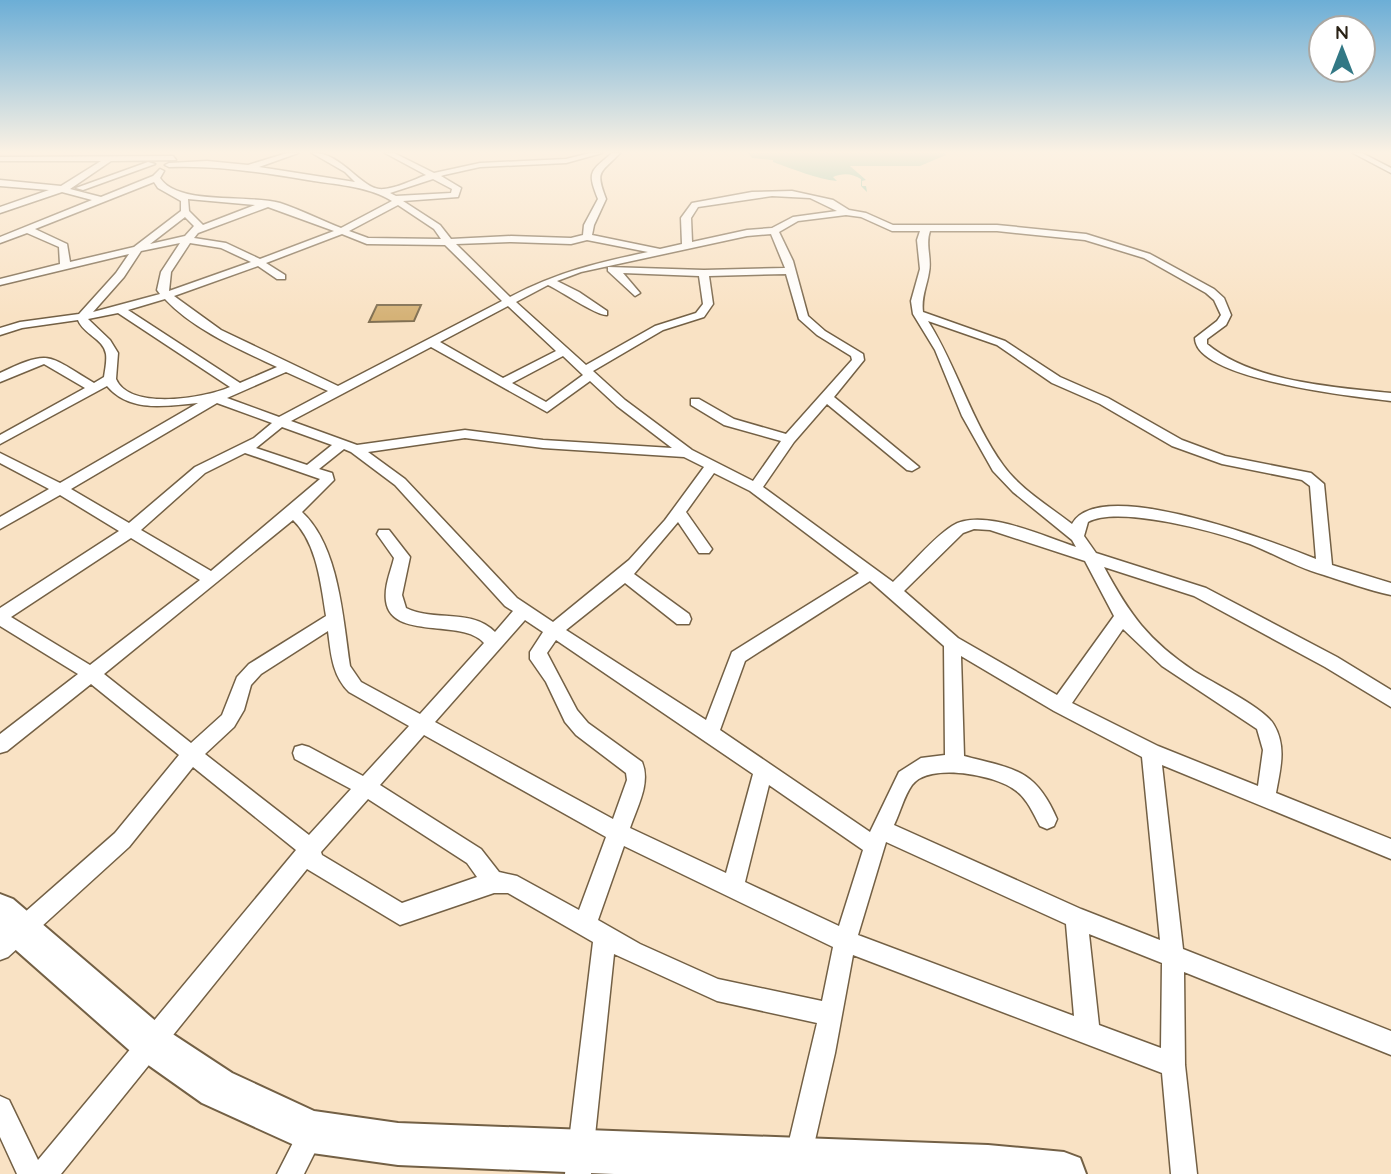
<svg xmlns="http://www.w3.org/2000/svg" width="1391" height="1174" font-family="Quicksand,sans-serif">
<rect width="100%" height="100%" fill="#f9e2c4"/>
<path fill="#8ac3a8" d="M748,153H945L946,155L920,166H850L866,180L862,181V186H866L867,192L861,186V179C852,173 842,173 833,177L837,181C817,179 793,169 773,162V160L752,158Z"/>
<path fill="#d5b277" stroke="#817053" stroke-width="2" d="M377,305H421L414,321L369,322Z"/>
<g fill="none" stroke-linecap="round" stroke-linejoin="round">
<g stroke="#736045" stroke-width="3">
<path id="minor" d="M287,153H298L259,167L355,182L345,172L312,153C342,151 362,192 384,189C397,188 413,180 426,175L385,153H394L434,173L480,163L566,159L590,153H602L566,163L480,167L444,175L441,176L461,188L458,197L403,201L440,225L451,239L511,236L571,238L583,235L584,225L598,199C587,171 590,172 612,153H620C600,174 595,170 606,199L594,225L592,235L660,249L682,244L681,218L692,203L752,192L792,191L833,200L849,210L866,213L893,225H997L1086,234L1150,254L1214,289L1224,298L1231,315L1226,325L1207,339V344C1252,382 1334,387 1391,393V401C1358,397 1195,380 1195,338L1217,321L1221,315L1214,300L1206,293L1144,258L1085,240L997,231H930C925,245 932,258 929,272C927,286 921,297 923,312L1005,341L1060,377L1108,398L1182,440L1225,456L1311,473L1324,484L1332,565L1391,583V595C1368,590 1346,582 1324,575C1300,569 1275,554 1250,544C1217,532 1119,505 1088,522L1084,536L1096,553L1206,588L1337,657L1391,690V707L1325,667L1194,596L1104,567C1130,615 1148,640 1194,671C1213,683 1265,708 1274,725C1287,747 1280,770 1276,793L1391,839V859L1162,765L1183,949L1391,1031V1055L1184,972L1185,1065L1197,1174H1171L1162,1073L853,955L835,1053L811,1158L807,1167L798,1171L789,1167L785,1158L817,1023L717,1001L614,954L591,1174H565L593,942L508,893H494L400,925L307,869L61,1174H17L0,1137V1096L9,1100L38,1160L296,850L193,767L129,847L8,957L0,960V934L115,833L179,755L91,684L7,751L0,753V734L78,674L0,626V608L119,531L60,495L0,529V517L49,489L0,463V453L60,483L198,403C166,406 130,413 107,386L0,444V435L85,388L44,364L0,382V373C51,349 47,355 94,383L104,377C105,370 107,361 106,354C104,339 83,334 78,320L22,328L0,335V328L20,322L79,314L116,273L129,254L0,285V279L60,264L59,247L27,233L0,243V237L92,200L62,192L0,213V207L49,190L0,186V180L61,186L101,161H0V157L173,156L176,160L111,161L70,189L101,197L153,176L160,169L164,171L160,178C178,206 250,194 280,203C301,210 321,220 341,228L392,201C370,187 340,185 314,181C265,173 219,165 169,167L165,165L169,163L207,161L248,165ZM433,179L452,189L451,193L396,196L390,193ZM154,182L158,188L181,201V211L134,247L70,262L67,244L35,229ZM772,196L810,198L837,211L793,217L772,228L747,230L692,242L691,218L698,207ZM188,199L255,205L203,225L189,211ZM398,205L434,229L441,239L368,238L349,231ZM268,207L334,231L260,259L226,243L194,238L198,233ZM846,215L861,217L892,231H920L917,240L920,269L911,301L913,314L935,350L962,416L993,471L1013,492L1072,540L1076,547C1045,537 982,507 952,526C933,538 910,566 893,582L763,487L794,442L827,404L907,470L912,471L919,467L834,397L864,360L863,354L825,331L808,316L793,261L779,232L798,221ZM185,217L194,226L185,236L150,244ZM342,234L367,244L445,245L502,301L338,386L221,330L174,296L258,266L277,279H285V275L266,263ZM771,234L785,268L704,270L608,267V271L635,296L640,293L623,273L699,276L703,304L696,313L655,326L586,365L516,302L548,285C561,291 597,316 607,315V311L579,292L557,281L581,272L747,236ZM587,240L648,252C596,263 558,272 510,297L456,244L511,242L571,244ZM180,243L161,272L157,290L160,294L93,312L124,277L141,251ZM190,243L221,248L251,262L169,291L171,272ZM786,274L799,319L817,335L851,356L852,360L786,434L734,419L699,399H691V405L724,425L781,441L753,481L692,450L625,400L593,371L663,330L704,317L713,304L709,276ZM165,299C194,330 239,349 277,367L240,383L128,310ZM508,306L556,351L503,378L440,342ZM118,313L230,387C205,398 130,411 116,379L118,353L110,340L88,319ZM928,321L997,345L1052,383L1100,404L1172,446L1222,464L1302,480L1310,486L1316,559C1276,543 1099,474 1072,524C1049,506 1020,489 1003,465C971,421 957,367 928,321ZM431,347L547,412L590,381L617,406L672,448L543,440L465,430L357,445L291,421ZM563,356L583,375L546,402L512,383ZM286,372L328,391L279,417L227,398ZM217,403L272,423L254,438L195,467L129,523L71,489ZM282,427L332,445L307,465L256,448ZM465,438L543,448L684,457L704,467L665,520L629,560L553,622L517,598L405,479L368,452ZM344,449L351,452L395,485L505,606L513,611L495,632C472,608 433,622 406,608L402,595L410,557L389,530H379L377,534L394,558C391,571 384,586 386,601C391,641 463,618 484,643L420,714L361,682L350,666C343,619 339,546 302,512L334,480L332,473L319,469ZM245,453L320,479L211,571L141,530L205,473ZM714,473L750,491L859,573L732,652L706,720L566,630L625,583L677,624H689L691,619L689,614L634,574L678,522L699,553H709L712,549L686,512ZM293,520C317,543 321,585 326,616L249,664L237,677L222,715L191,743L104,674ZM974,529L990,530L1085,561L1114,616L1057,695L958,638L904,591L963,533ZM131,538L200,580L90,665L11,617ZM870,581L944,646L945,755L921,758L899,772L870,832L720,730L745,661ZM525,620L543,632L530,652V659L546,682L565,722L576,735L626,773L627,780L613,819L435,722ZM1123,629L1162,666L1257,729L1263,750L1258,786L1158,746L1072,703ZM328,631C331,654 332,675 349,692L409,726L363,776L309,747L302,745L295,747L293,753L295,759L351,789L309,835L205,754L234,727L244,710L251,685L261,674ZM556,640L753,774L726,873L630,828C637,807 651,783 642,762L588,723L577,710L547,653ZM961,656L1054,711L1142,757L1160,940L1081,909L894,825C900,813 904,796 912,785C929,762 996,775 1015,790C1027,798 1033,813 1040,826L1047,829L1054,826L1057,819C1035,768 1013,769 964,756ZM424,735L606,837L579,910L517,876L499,872L481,849L380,785ZM769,785L863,850L839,926L745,882ZM368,799L467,863L477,877L402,903L322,855L321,852ZM886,842L1066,924L1074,1016L858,935ZM624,846L833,947L822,1001L718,979L640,944L598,920ZM1089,934L1162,963L1161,1048L1099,1025Z
M1353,153H1362L1391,168V173Z
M148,162L155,164L83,190L76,188Z
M312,1119L321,1123L325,1132L304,1174H277L303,1123Z"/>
</g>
<g stroke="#736045" stroke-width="4">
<path id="trunk" d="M0,894L13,899L165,1029L232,1073L314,1111L398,1123L988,1145L1064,1152L1080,1158L1086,1174H614L398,1165L312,1153L202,1103L137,1057L0,936Z"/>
</g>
<use href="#minor" fill="#fff" fill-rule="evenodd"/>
<use href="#trunk" fill="#fff" fill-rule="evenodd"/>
</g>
<linearGradient id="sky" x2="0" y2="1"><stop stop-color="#6caed6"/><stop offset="0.48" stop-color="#fcf2e4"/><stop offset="1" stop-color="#fcf2e4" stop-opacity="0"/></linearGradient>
<rect width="1391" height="317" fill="url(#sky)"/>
<g transform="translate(1342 49)"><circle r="33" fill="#ffffff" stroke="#aaa7a2" stroke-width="2"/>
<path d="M0-5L12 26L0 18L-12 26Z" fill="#327885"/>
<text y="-10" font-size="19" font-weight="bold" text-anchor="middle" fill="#2a2216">N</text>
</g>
</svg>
